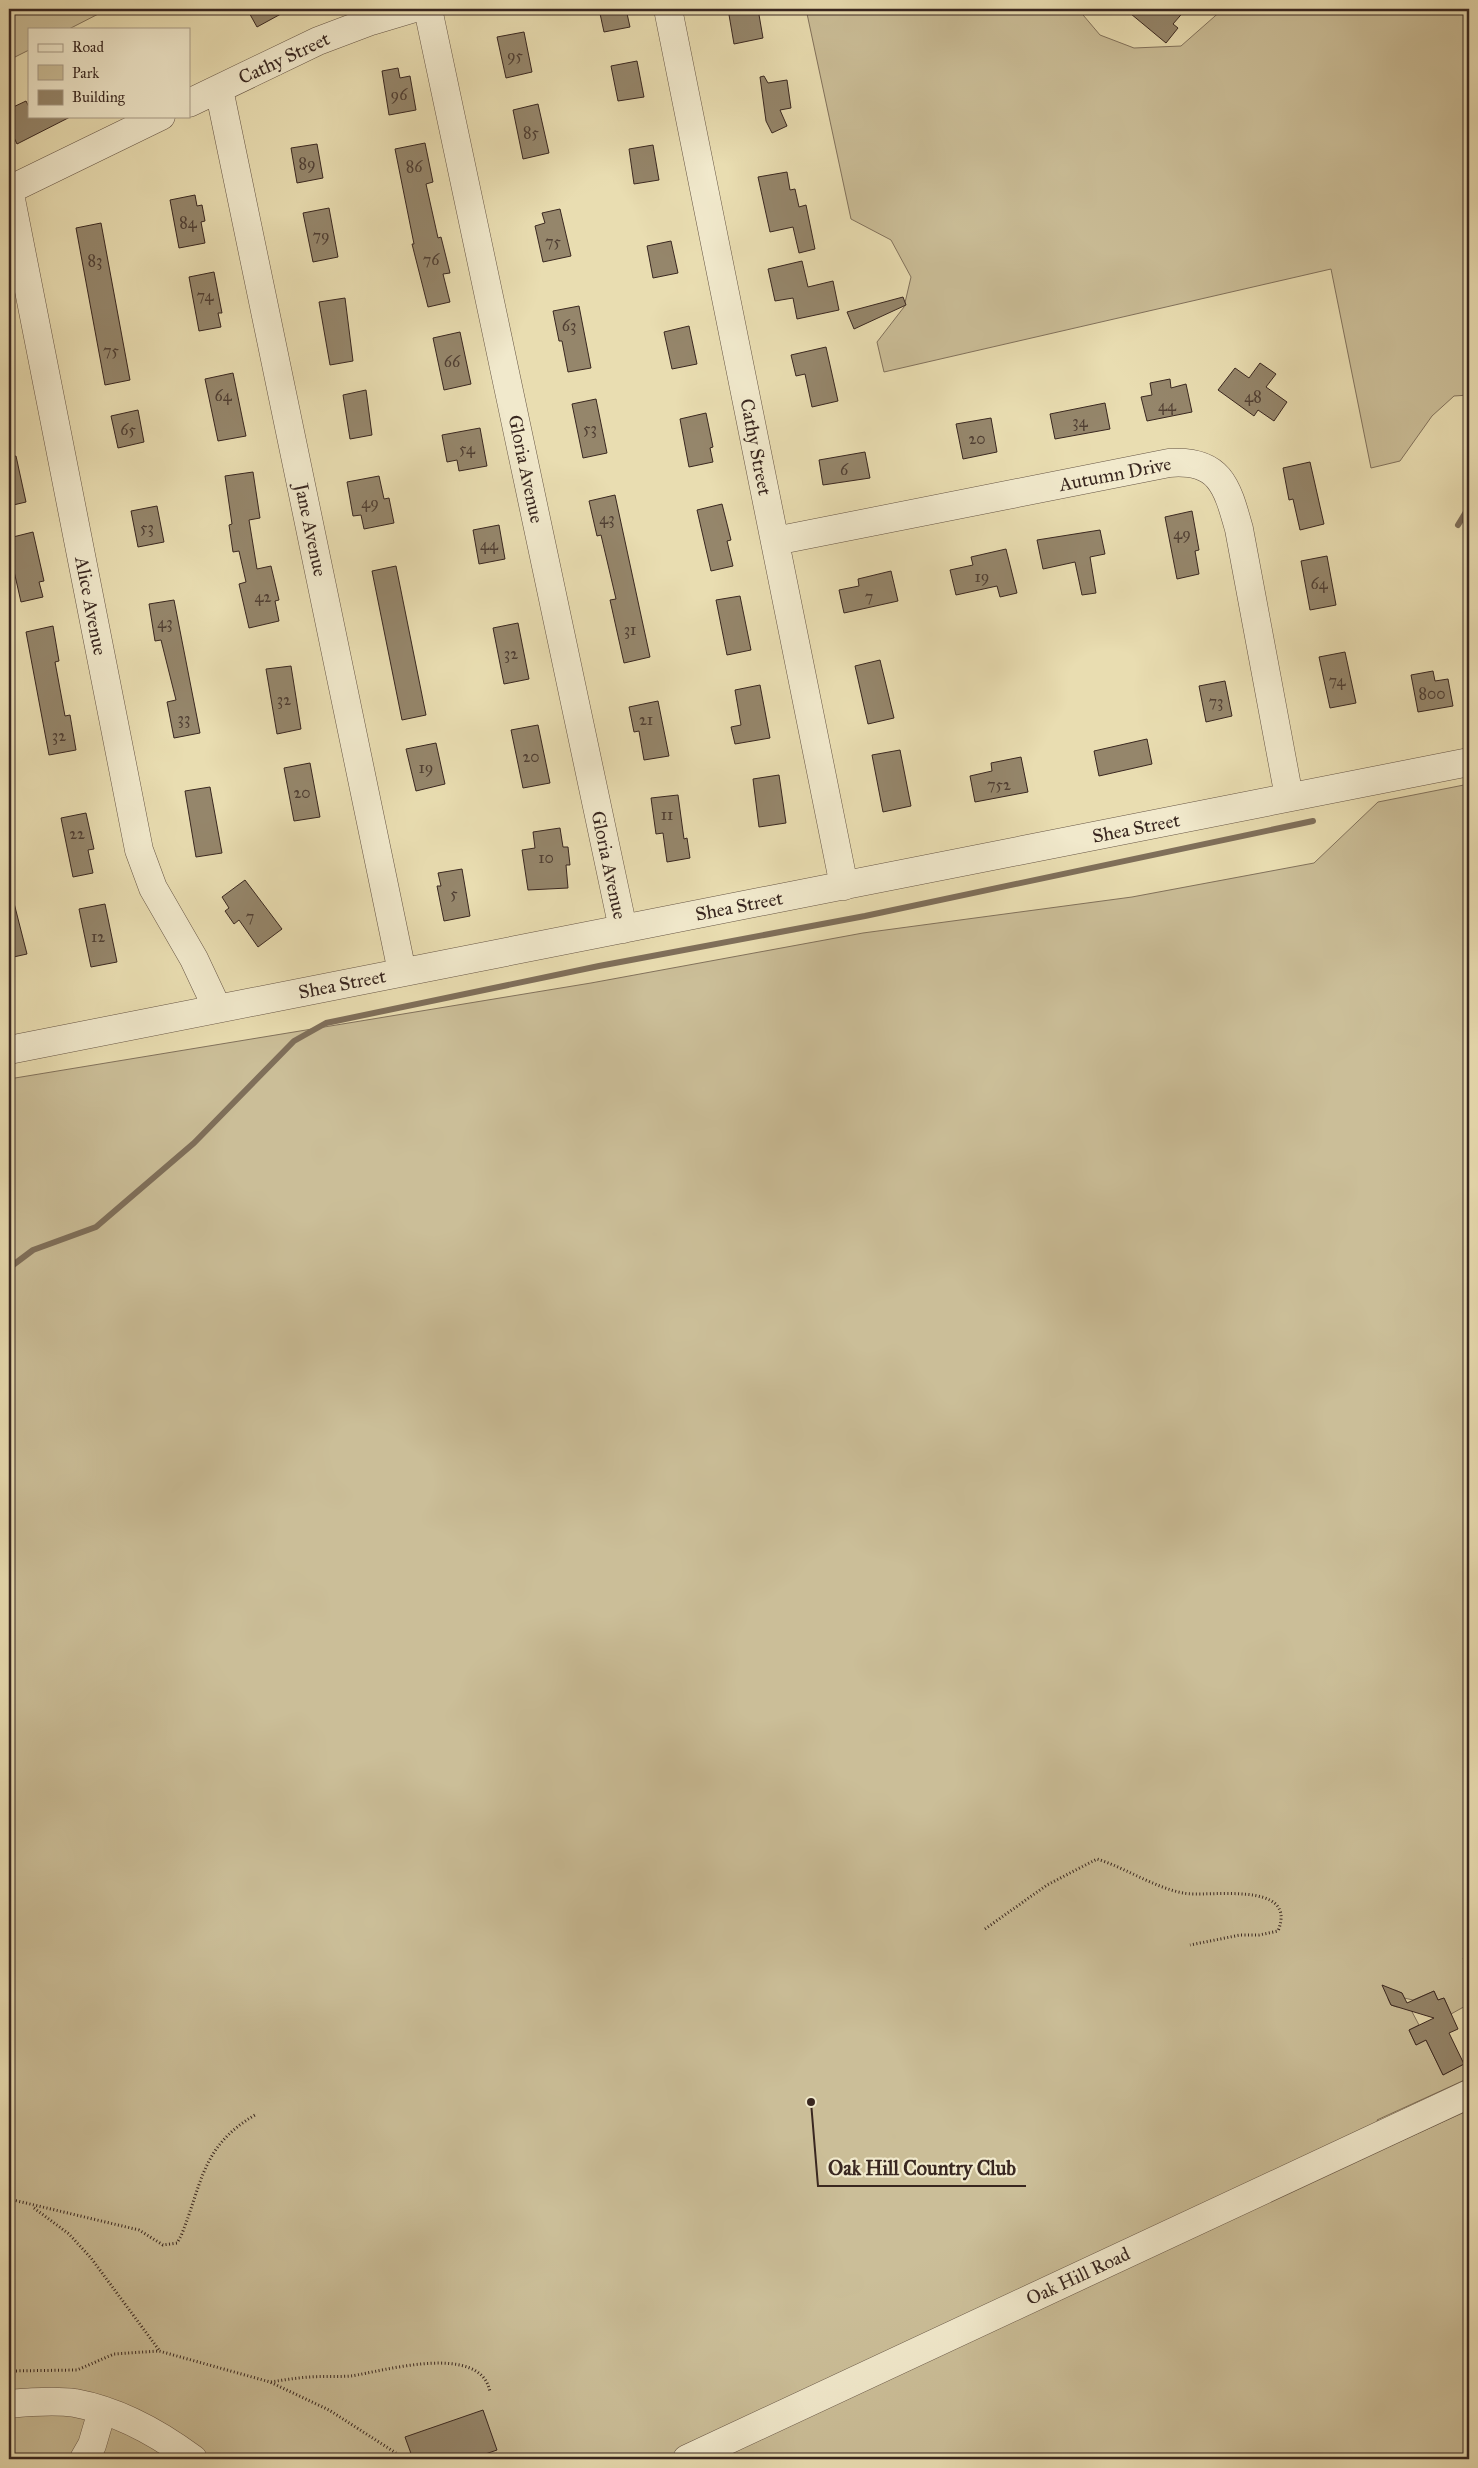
<svg xmlns="http://www.w3.org/2000/svg" width="1478" height="2468" font-family="'IM FELL Great Primer',serif">
<rect width="100%" height="100%" fill="#e9ddb1"/>
<filter id="stains"><feTurbulence type="fractalNoise" baseFrequency=".004" numOctaves="4"/><feColorMatrix values="0 0 0 0 .2 0 0 0 0 .09 0 0 0 0 .02 0 0 0 .5 -.17"/></filter>
<radialGradient id="worn" r=".72"><stop offset=".6" stop-color="#630" stop-opacity="0"/><stop offset="1" stop-color="#630" stop-opacity=".3"/></radialGradient>
<path fill="#cbbe98" stroke="#82725c" d="M9,9H108L69,29H29V50L9,60Z
M806,9H1078L1100,35L1134,48L1181,46L1223,9H1469V395L1454,396L1432,416L1400,461L1371,468L1331,269L884,372L877,342L904,307L911,277L891,240L851,219Z
M1469,784V1955L1463,1958L1469,1979V2004L1451,2014L1444,1998L1438,2000L1434,1991L1413,2000L1404,1998L1402,1993L1395,1990L1389,1993L1388,1999L1391,2005L1397,2007L1404,2004L1409,2006L1419,2025L1409,2030L1416,2045L1426,2040L1443,2075L1464,2064L1469,2078L1377,2120L1390,2146L1469,2110V2459H9V1079L591,983L863,933L1132,897L1314,863L1378,802Z"/>
<g fill="none" stroke-linecap="round" stroke-linejoin="round">
<path stroke="#7f6f5a" stroke-width="6" d="M1458,525L1469,507
M9,1268L33,1250L96,1227L194,1143L294,1041L326,1023L599,966L865,916L1313,821"/>
</g>
<path fill="#95866b" stroke="#392720" d="M247,9H290L257,27Z
M599,9H626L630,27L604,32Z
M728,9H758L763,38L734,44Z
M1125,9H1186L1173,24L1178,28L1166,43Z
M524,32L532,72L506,78L497,37Z
M637,61L644,97L618,101L611,66Z
M398,68L400,78L410,76L416,110L389,115L382,71Z
M764,76L768,83L787,80L791,108L780,110L787,126L772,133L766,121L760,77Z
M26,101L29,107V116H72L17,144L9,127V109Z
M538,104L549,153L523,159L513,110Z
M425,143L433,182L426,184L438,238L441,237L450,273L443,274L450,302L428,307L412,244H414L395,149Z
M317,144L323,178L297,183L291,148Z
M653,145L659,180L634,184L629,149Z
M787,172L790,190L795,189L799,207L806,205L815,249L799,253L793,227L770,232L758,177Z
M195,195L197,206L202,205L205,221L201,222L205,243L179,248L170,200Z
M329,208L338,257L313,262L303,213Z
M560,209L571,256L543,262L535,226L545,223L542,213Z
M101,223L130,380L105,385L76,228Z
M671,241L678,273L653,278L647,246Z
M802,261L808,287L833,281L839,310L797,319L793,298L775,301L768,269Z
M214,272L222,313H218L221,327L199,331L189,277Z
M903,297L906,305L854,329L847,312Z
M345,298L353,361L330,365L319,302Z
M579,306L591,368L568,372L562,341H559L553,311Z
M689,326L697,364L672,369L664,332Z
M460,332L471,384L444,390L433,338Z
M826,347L838,401L812,407L805,374L796,376L791,355Z
M1260,363L1276,374L1266,387L1287,402L1274,421L1258,410L1254,416L1218,390L1235,368L1249,378Z
M233,373L246,436L218,441L205,379Z
M1170,379L1171,388L1186,384L1192,412L1147,421L1141,397L1152,395L1150,383Z
M366,390L372,435L350,439L343,395Z
M596,399L607,453L583,458L572,404Z
M1105,403L1110,429L1055,439L1050,414Z
M138,410L144,442L118,448L111,416Z
M706,413L713,447L710,448L713,462L689,467L680,419Z
M991,418L997,452L963,459L956,424Z
M480,428L487,466L459,471L457,460L447,462L442,435Z
M865,452L870,478L823,485L819,460Z
M16,456L26,502L9,506V457Z
M1310,462L1324,524L1300,530L1293,499L1289,500L1283,468Z
M253,472L260,518L249,520L257,569L271,566L279,600L275,601L279,621L249,628L239,584L246,582L239,551L233,552L229,525L232,524L225,476Z
M379,476L384,499L389,498L394,523L364,529L361,515L353,516L347,482Z
M615,495L650,657L624,663L610,600L616,599L601,535L597,536L589,501Z
M722,504L731,540L727,541L733,566L711,571L697,510Z
M157,506L164,542L138,547L131,511Z
M1192,511L1199,550L1195,551L1199,574L1177,579L1165,517Z
M499,525L505,559L479,564L473,530Z
M1100,530L1105,554L1090,557L1096,593L1082,595L1075,562L1043,569L1037,540Z
M33,532L44,581L39,582L43,597L21,602L9,549V538Z
M1006,549L1017,593L1000,597L997,586L956,595L950,570L973,565L971,557Z
M1327,556L1336,605L1310,610L1301,561Z
M396,566L426,715L402,720L372,571Z
M891,571L898,601L844,613L839,590L859,586L858,579Z
M740,596L751,650L727,655L716,600Z
M174,600L200,733L174,738L167,702L176,700L161,640L155,641L149,604Z
M518,623L529,679L504,684L493,628Z
M53,626L59,661L55,662L65,716L70,715L76,750L49,755L26,632Z
M1345,652L1356,703L1330,708L1319,657Z
M880,660L894,718L868,724L855,666Z
M291,666L301,729L277,734L266,669Z
M1433,671L1435,681L1448,679L1453,706L1418,712L1411,675Z
M1225,681L1232,716L1206,722L1199,686Z
M760,685L770,738L735,744L731,727L741,725L735,690Z
M658,701L669,756L644,760L639,731L634,732L629,707Z
M538,725L550,783L523,788L511,730Z
M1147,739L1152,764L1099,776L1094,751Z
M436,743L445,784L416,791L406,749Z
M900,750L911,806L883,812L872,755Z
M1021,757L1028,792L975,802L970,776L992,771L991,763Z
M310,763L320,817L294,821L284,768Z
M779,775L786,823L759,827L753,779Z
M210,787L222,853L196,857L185,791Z
M678,795L684,839L687,838L690,858L667,862L663,833L656,834L651,798Z
M86,813L94,849L88,850L93,873L73,877L61,818Z
M560,828L563,847H568L570,865H566L568,888L528,890L522,850L535,848L533,832Z
M462,869L470,916L444,921L437,886H441L438,873Z
M245,880L282,929L258,947L239,920L234,924L225,911L229,908L222,897Z
M9,903H14L27,954L9,958Z
M105,904L117,962L91,967L79,909Z
M1382,1985L1402,1993L1407,2003L1434,1991L1438,2000L1444,1998L1458,2029L1449,2033L1464,2064L1443,2075L1426,2040L1416,2045L1409,2030L1434,2018L1391,2005Z
M483,2410L497,2450L471,2459H413L405,2437Z"/>
<g fill="none" stroke-linecap="round" stroke-linejoin="round">
<g stroke="#655444" stroke-width="29">
<path id="minor" d="M428,9L623,929
M668,9L844,886
M219,89L402,972
M189,103L318,41L371,21L411,9
M9,189L139,850L153,888L194,959L217,1008
M9,190L161,116
M775,541L1169,463C1220,459 1227,486 1239,529L1289,797
M9,1050L1469,762
M9,2404C30,2402 54,2400 75,2403C119,2411 158,2433 193,2459
M84,2459L92,2445L102,2411
M687,2459L1469,2094"/>
</g>
<path stroke="#392720" stroke-width="3" stroke-dasharray="1 2.5" stroke-linecap="butt" d="M985,1929L1047,1885L1097,1859C1126,1868 1153,1887 1183,1893C1207,1898 1299,1879 1278,1931L1259,1935H1240L1190,1945
M9,2199L139,2230L163,2245L177,2243L181,2236C202,2185 201,2146 255,2115
M34,2208L69,2234L91,2258L159,2350
M9,2371L77,2370L114,2354L159,2351L270,2382L329,2410L396,2453
M271,2382C283,2380 296,2378 309,2377C323,2376 337,2377 351,2376C384,2371 481,2342 490,2392"/>
<use href="#minor" stroke="#f1e9cc" stroke-width="28"/>
</g>
<g text-anchor="middle" dominant-baseline="central" stroke-width="4.5" stroke-linejoin="round" paint-order="stroke">
<g font-size="16" fill="#503f33">
<text x="515" y="55">95</text>
<text x="399" y="94">96</text>
<text x="531" y="132">85</text>
<text x="307" y="163">89</text>
<text x="414" y="166">86</text>
<text x="188" y="222">84</text>
<text x="321" y="235">79</text>
<text x="553" y="241">75</text>
<text x="431" y="259">76</text>
<text x="95" y="260">83</text>
<text x="205" y="295">74</text>
<text x="569" y="325">63</text>
<text x="111" y="350">75</text>
<text x="452" y="361">66</text>
<text x="223" y="395">64</text>
<text x="1253" y="396">48</text>
<text x="1167" y="405">44</text>
<text x="1080" y="421">34</text>
<text x="590" y="428">53</text>
<text x="128" y="429">65</text>
<text x="977" y="438">20</text>
<text x="467" y="448">54</text>
<text x="844" y="469">6</text>
<text x="370" y="502">49</text>
<text x="607" y="518">43</text>
<text x="147" y="527">53</text>
<text x="1182" y="533">49</text>
<text x="489" y="544">44</text>
<text x="982" y="576">19</text>
<text x="1319" y="583">64</text>
<text x="263" y="596">42</text>
<text x="869" y="596">7</text>
<text x="165" y="622">43</text>
<text x="630" y="629">31</text>
<text x="511" y="653">32</text>
<text x="1337" y="680">74</text>
<text x="1432" y="693">800</text>
<text x="284" y="699">32</text>
<text x="1216" y="701">73</text>
<text x="184" y="718">33</text>
<text x="646" y="719">21</text>
<text x="59" y="735">32</text>
<text x="531" y="756">20</text>
<text x="426" y="767">19</text>
<text x="999" y="784">752</text>
<text x="302" y="792">20</text>
<text x="667" y="814">11</text>
<text x="77" y="833">22</text>
<text x="546" y="857">10</text>
<text x="454" y="893">5</text>
<text x="250" y="916">7</text>
<text x="98" y="936">12</text>
</g>
<g font-size="19" fill="#392720" stroke="#f1e9cc">
<text transform="translate(284 58) rotate(-25)">Cathy Street</text>
<text transform="translate(756 447) rotate(79)">Cathy Street</text>
<text transform="translate(526 469) rotate(78)">Gloria Avenue</text>
<text transform="translate(1115 474) rotate(-11)">Autumn Drive</text>
<text transform="translate(311 530) rotate(78)">Jane Avenue</text>
<text transform="translate(91 606) rotate(79)">Alice Avenue</text>
<text transform="translate(1136 828) rotate(-11)">Shea Street</text>
<text transform="translate(609 865) rotate(78)">Gloria Avenue</text>
<text transform="translate(739 906) rotate(-11)">Shea Street</text>
<text transform="translate(342 984) rotate(-11)">Shea Street</text>
<text transform="translate(1078 2276) rotate(-25)">Oak Hill Road</text>
</g>
</g>
<path fill="none" stroke="#392720" stroke-width="2" d="M811 2102L818 2186H1026"/>
<circle fill="#392720" stroke="#f1e9cc" stroke-width="2" cx="811" cy="2102" r="5"/>
<g font-size="20" text-anchor="middle" font-weight="bold" fill="#392720" stroke="#f1e9cc" stroke-width="4.5" stroke-linejoin="round" paint-order="stroke">
<text x="922" y="2175">Oak Hill Country Club</text>
</g>
<rect width="1478" height="2468" fill="none" stroke="#e9ddb1" stroke-width="30"/>
<rect x="10" y="10" width="1458" height="2448" fill="none" stroke="#392720" stroke-width="2.5"/>
<rect x="15" y="15" width="1448" height="2438" fill="none" stroke="#392720"/>
<rect x="28" y="28" width="162" height="90" fill="#f1e9cc" stroke="#a79b87"/>
<rect x="38" y="44" width="25" height="8" fill="#f1e9cc" stroke="#a79b87"/>
<text x="72" y="52" font-size="15" fill="#392720">Road</text>
<rect x="38" y="65" width="25" height="15" fill="#cbbe98" stroke="#a79b87"/>
<text x="72" y="78" font-size="15" fill="#392720">Park</text>
<rect x="38" y="90" width="25" height="15" fill="#95866b" stroke="#a79b87"/>
<text x="72" y="102" font-size="15" fill="#392720">Building</text>
<rect width="100%" height="100%" filter="url(#stains)"/>
<rect width="100%" height="100%" fill="url(#worn)"/>
</svg>
